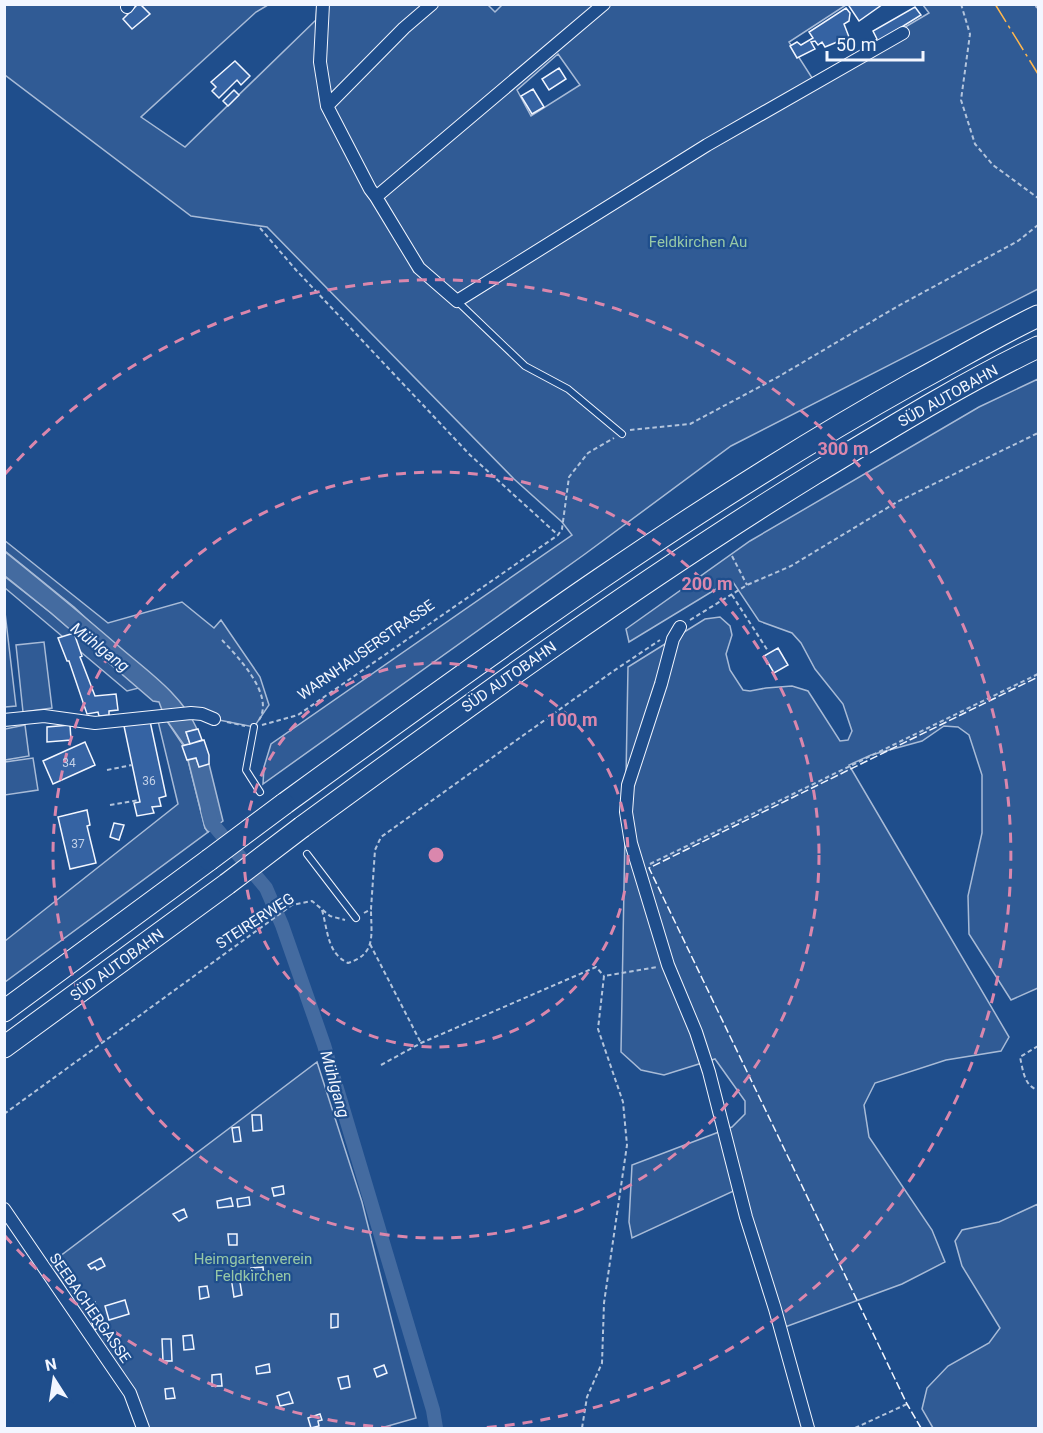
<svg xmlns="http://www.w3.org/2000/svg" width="1043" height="1433" font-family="Roboto,sans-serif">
<rect width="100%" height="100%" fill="#1f4e8c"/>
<path fill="#305b95" stroke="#a8bbd7" stroke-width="1.5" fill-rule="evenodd" d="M487,4L495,12L503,4L846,5L789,42L814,81L929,13L923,5H1038V289L731,446L585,554L263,784L264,767L271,744L572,535L562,522L514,479L267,227L191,216L5,75L4,5H268L256,12L141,117L185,147L316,20L317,5ZM558,54L580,85L531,116L517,90Z
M1038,379V988L1011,1000L969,934L968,896L982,833V775L969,735L958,727L944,726L922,741L871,755L849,765L1009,1037L1001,1051L946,1060L875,1083L864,1105L869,1137L932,1230L945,1262L902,1284L785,1327L742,1187L632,1238L629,1222L632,1165L732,1127L745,1114V1101L715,1059L664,1075L641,1070L621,1052L628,667L705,619L720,617L730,626L732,635L726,654L730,670L743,690L750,691L766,688L792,686L808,691L840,741L848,740L852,731L843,704L815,669L801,643L792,633L759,621L733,582L726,583L629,642L626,629L750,541L979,407Z
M4,540L108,623L182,602L214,628L221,620L260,677L269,705L254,727L214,719L185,711L74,607L5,551Z
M4,576L51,613L139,688L127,691L5,588Z
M4,604L16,706L5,707H4Z
M44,642L52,708L23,712L16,645Z
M165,718L185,748L205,828L208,832L5,982V941L178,804L158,721Z
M25,725L29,756L5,760V729Z
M33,758L38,790L5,795V762Z
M317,1062L362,1202L416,1418L381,1428H147L51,1263Z
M1038,1204V1428H933L922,1409L927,1388L948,1366L989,1343L1000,1328L962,1266L955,1241L962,1230L999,1222Z"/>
<path fill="#446ba0" stroke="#a8bbd7" stroke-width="1.5" d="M4,551C44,583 83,615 122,649C149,672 183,696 197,729L186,732L190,744L184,745L165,718L159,702L153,701L51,613L5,576Z
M196,758L199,766L209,764L223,821L208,832L205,828L188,760Z"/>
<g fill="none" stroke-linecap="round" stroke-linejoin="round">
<path stroke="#446ba0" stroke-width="14" d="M208,810L211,822L266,888L282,925L324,1045L433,1410L436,1428"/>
</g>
<path fill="#3563a3" stroke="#f2f6ff" stroke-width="1.5" d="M138,4H140L150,14L132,29L123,19Z
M852,4H883L859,21L849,6Z
M915,7L921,15L876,43L875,41L877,39L873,31Z
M846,8L850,13L849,21L844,24L849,37L825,47L822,42L818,45L815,41L811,42L815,49L797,58L790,46L797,42L801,45L813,38L809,32Z
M235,61L250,76L241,85L237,80L219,98L212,91L216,87L211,82Z
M559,68L566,79L549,90L542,79Z
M533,89L544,107L532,114L521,96Z
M234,90L239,95L228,106L223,101Z
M74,633L82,656L80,657L95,696L116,694L118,710L109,711V715L99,716L98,712L87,714L69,661H67L58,638Z
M778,648L788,665L774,673L764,656Z
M150,721L166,796L159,798L161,806L152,807L154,813L137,816L134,803L140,802L124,726Z
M70,725L71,740L47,742V727Z
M198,729L202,740L190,744L186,732Z
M204,740L209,755V764L199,767L196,758L187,760L182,746Z
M85,742L95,765L53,784L43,761Z
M87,810L90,825L87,826L96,863L70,869L58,817Z
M114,823L124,825L119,840L110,837Z
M252,1115H261L262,1130L253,1131Z
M239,1127L241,1141L234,1142L232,1128Z
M283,1186L284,1194L274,1196L272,1188Z
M249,1197L250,1205L238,1207L237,1199Z
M231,1198L233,1206L218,1208L217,1201Z
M184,1209L187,1217L179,1221L173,1214Z
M228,1234H237V1245H229Z
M101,1258L105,1266L97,1270L95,1267L91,1269L88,1265Z
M263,1267L264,1278L256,1279L255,1277H252L251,1268Z
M239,1276L242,1295L234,1297L231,1277Z
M207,1286L209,1297L200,1299L199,1287Z
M125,1300L129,1314L109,1320L105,1306Z
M95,1302L102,1327L94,1330L87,1305Z
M331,1314H338V1327L331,1328Z
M192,1335L194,1349L184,1350L183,1336Z
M162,1339H171L172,1361H163Z
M269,1364L270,1372L257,1374L256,1367Z
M384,1365L387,1373L377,1377L374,1369Z
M221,1374L222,1386H212V1375Z
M348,1376L350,1387L341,1389L338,1378Z
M173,1388L175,1398L166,1399L165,1389Z
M289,1392L293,1403L280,1406L277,1396Z
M320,1414L322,1420L318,1421L319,1426L311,1428L308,1418Z"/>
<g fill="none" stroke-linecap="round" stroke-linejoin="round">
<g stroke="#f2f6ff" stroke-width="8">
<path id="service" d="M457,301L525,366L568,389L622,434
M254,727L246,770L260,792
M307,854L356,918"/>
</g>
<g stroke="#f2f6ff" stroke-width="14">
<path id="minor" d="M323,4L320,62L327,106L370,189L376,197L419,268L457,301L707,145L903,33
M127,7L129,4
M327,106L404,28L432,4
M376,197L604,4
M680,627L673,639L661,684L628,785L626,812L631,843L668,965L696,1032L709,1072L746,1217L775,1309L808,1428
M4,720L44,716L95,723L191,713L202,714L214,719
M4,1209L130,1393L143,1428"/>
</g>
<g stroke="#f2f6ff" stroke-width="23">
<path id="motorway" d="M284,804C489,655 693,506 915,382C956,360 996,336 1038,316
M302,827C469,705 637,583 814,474C887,430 961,384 1038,347
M4,1011L209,860
M4,1047L227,884"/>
</g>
<path stroke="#b3c4dc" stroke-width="2" stroke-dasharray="4.5 3" stroke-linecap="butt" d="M961,4L970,34L961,100L975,144L993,165L1038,198
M1035,4L1038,10
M260,228L296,270L470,455L558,535
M630,430L690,424L778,377L898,306L1018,241L1038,225
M732,556L747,585
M732,595L768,651
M690,620L747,585L791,566L897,502L1038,433
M222,640C238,657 275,695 259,720
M227,722L245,726
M262,725L298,715L558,535L562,529L569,477L588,453L614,438
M107,770L132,765
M110,805L139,800
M650,864L1038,674
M322,910C328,931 327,953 348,963C377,954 371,934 371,909
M364,913L371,909L375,850L381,837L612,672L660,640
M370,944L421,1043
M1038,1046L1020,1057C1023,1070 1024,1086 1038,1090
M381,1065L421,1043L596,967L604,976
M4,1114L292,905L312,901L330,916L345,920
M582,1428L587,1397L602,1363L604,1303L627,1145L623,1102L598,1029L604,976L657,967
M855,1428L907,1404"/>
<use href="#service" stroke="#1f4e8c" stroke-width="6"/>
<use href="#minor" stroke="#1f4e8c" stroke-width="12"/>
<use href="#motorway" stroke="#1f4e8c" stroke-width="21"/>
<g stroke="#f2f6ff" stroke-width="23" stroke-linecap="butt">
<path id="motorway-bridge" d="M209,860L284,804
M227,884L302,827"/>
</g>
<use href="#motorway-bridge" stroke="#1f4e8c" stroke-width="21"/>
<path stroke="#f2f6ff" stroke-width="1.5" stroke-dasharray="8 3" stroke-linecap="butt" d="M921,1428L907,1404L649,868L1038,677"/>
<path stroke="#ffb74d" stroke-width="1.5" stroke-dasharray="21 4.5 3 4.5" stroke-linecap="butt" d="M995,4L1038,74"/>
</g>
<g fill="none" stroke="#da87ad" stroke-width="3" stroke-dasharray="10 8">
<circle cx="436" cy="855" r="192"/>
<circle cx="436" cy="855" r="383"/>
<path d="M391 1428A575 575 0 0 1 5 1236M5 474A575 575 0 1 1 481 1428"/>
</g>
<g text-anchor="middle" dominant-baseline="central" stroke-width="4.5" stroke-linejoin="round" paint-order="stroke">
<g font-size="12" fill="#c3d1e8">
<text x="69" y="763">34</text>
<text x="149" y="781">36</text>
<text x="78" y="844">37</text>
</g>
<g font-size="15" fill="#97c8a6" stroke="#1f4e8c">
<text x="698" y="242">Feldkirchen Au</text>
<text x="253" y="1259">Heimgartenverein<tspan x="253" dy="17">Feldkirchen</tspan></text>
</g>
<g font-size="15" fill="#f2f6ff" stroke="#1f4e8c">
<text transform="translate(948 396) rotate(-29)">SÜD AUTOBAHN</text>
<text transform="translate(366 650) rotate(-35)">WARNHAUSERSTRASSE</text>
<text transform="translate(509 677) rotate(-35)">SÜD AUTOBAHN</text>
<text transform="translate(255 921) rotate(-33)">STEIRERWEG</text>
<text transform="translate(117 965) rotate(-36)">SÜD AUTOBAHN</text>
<text transform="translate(90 1308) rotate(55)">SEEBACHERGASSE</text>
</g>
<g font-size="16" font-style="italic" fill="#f2f6ff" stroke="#1f4e8c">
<text transform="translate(100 647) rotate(38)">Mühlgang</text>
<text transform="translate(335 1084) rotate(74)">Mühlgang</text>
</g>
</g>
<circle cx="436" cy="855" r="9" fill="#da87ad" stroke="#1f4e8c" stroke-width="3"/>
<g font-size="18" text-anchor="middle" font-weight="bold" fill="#da87ad" stroke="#1f4e8c" stroke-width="4.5" stroke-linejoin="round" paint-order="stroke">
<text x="843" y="455">300 m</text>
<text x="707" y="590">200 m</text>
<text x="572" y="726">100 m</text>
</g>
<rect width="1043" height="1433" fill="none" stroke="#f2f6ff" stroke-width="12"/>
<g transform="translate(54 1379) rotate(348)" stroke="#1f4e8c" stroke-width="4.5" paint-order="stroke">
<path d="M0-4.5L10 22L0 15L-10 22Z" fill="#f2f6ff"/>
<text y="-9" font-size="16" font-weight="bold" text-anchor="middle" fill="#f2f6ff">N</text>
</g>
<path d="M827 51v9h96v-9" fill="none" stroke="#f2f6ff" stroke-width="3"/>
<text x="836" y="51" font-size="18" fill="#f2f6ff" stroke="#1f4e8c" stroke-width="4.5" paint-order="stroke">50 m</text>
</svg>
